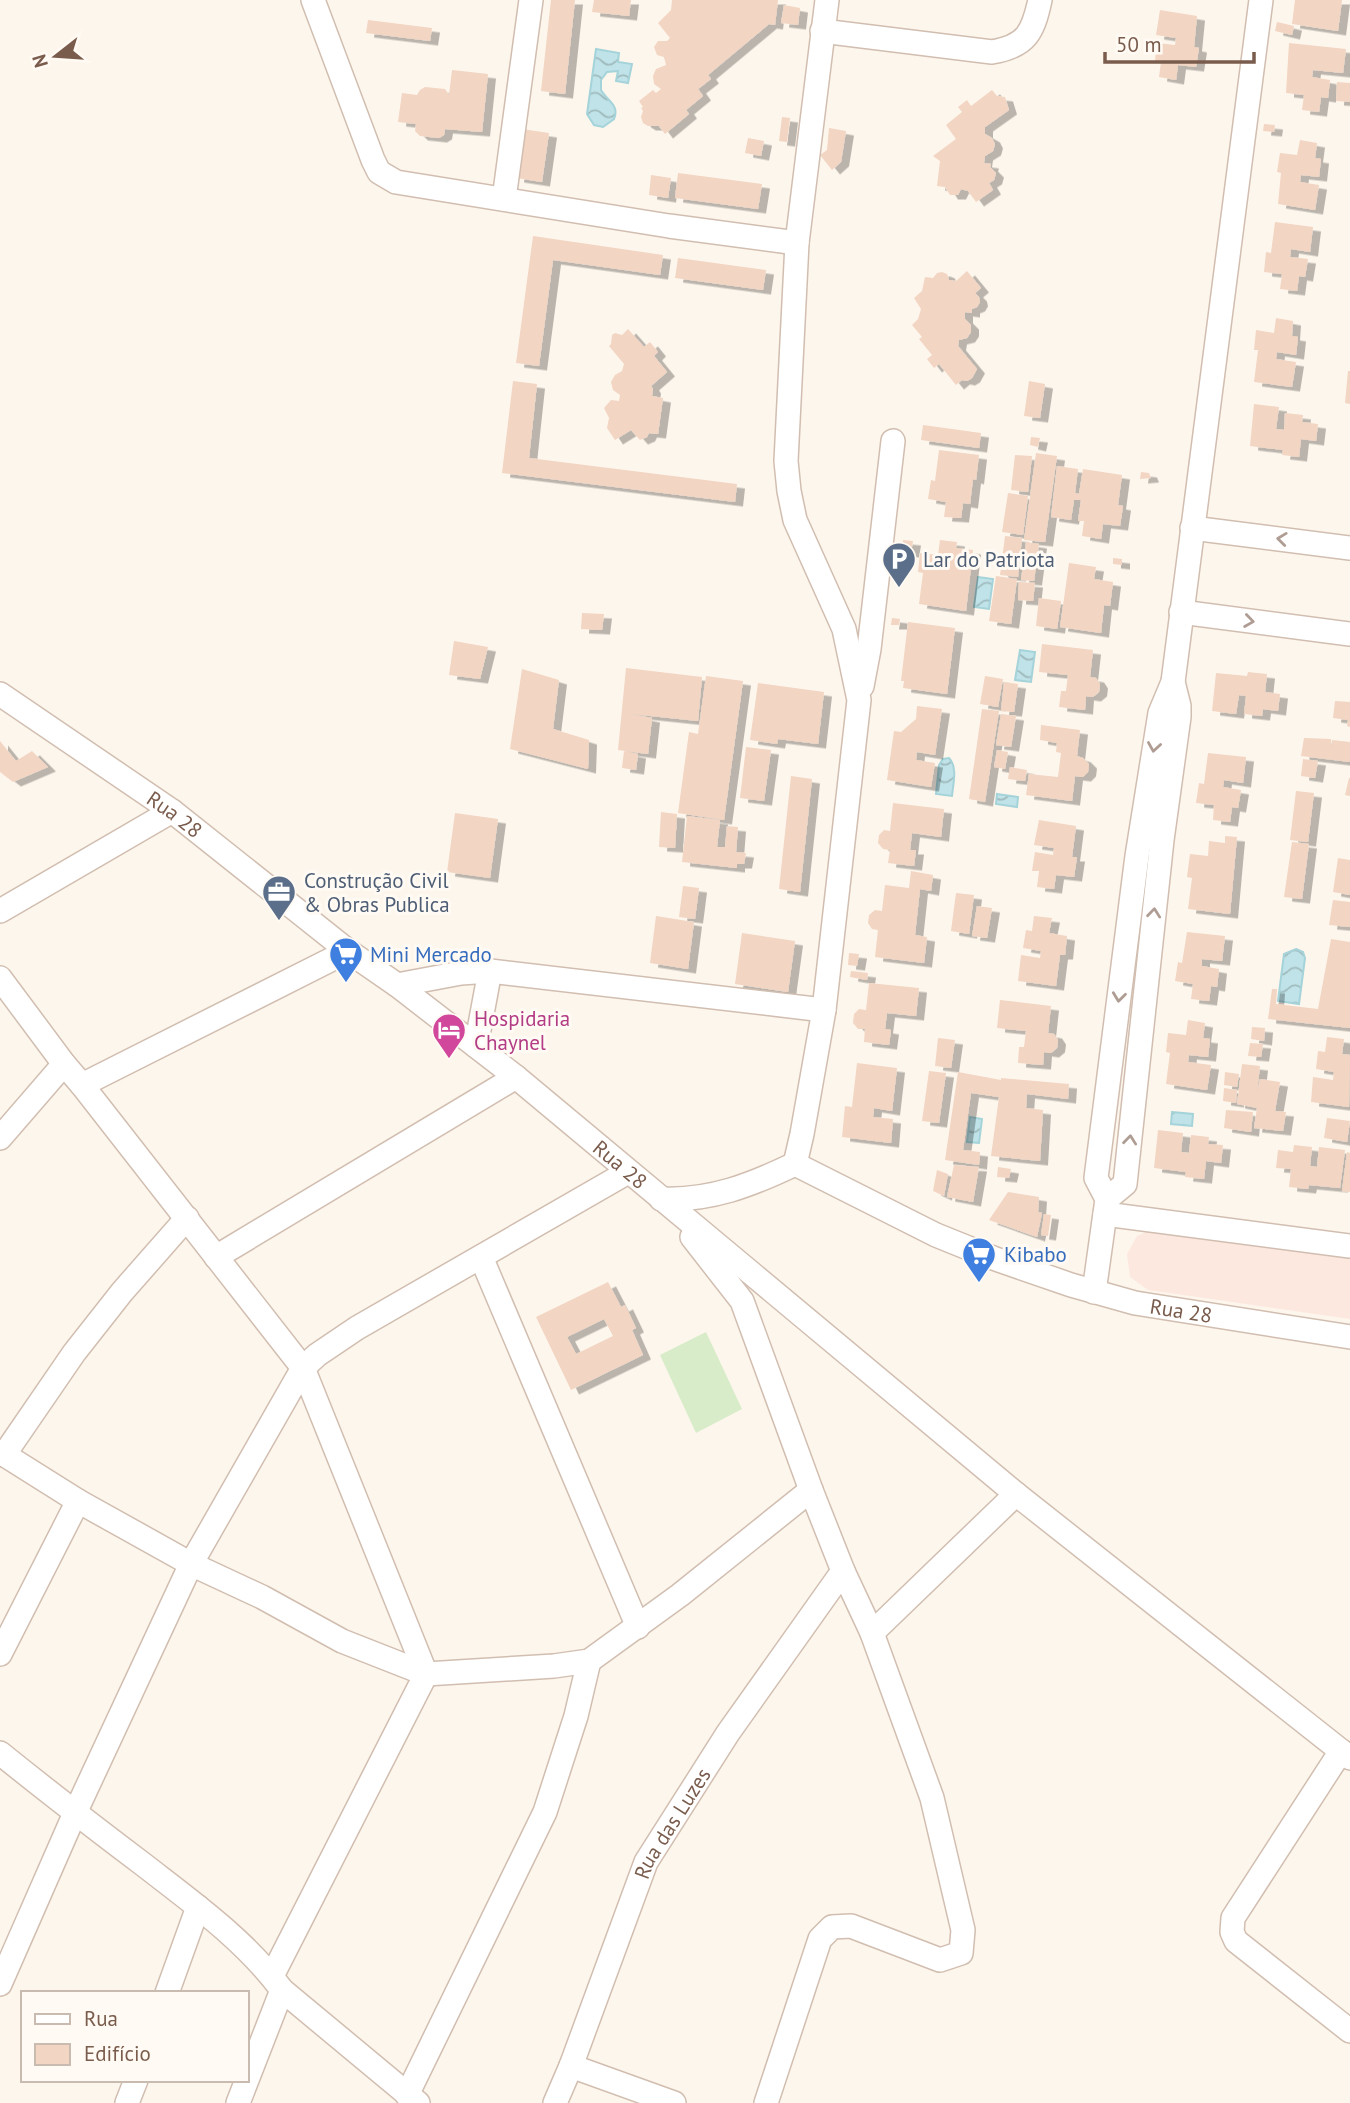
<svg xmlns="http://www.w3.org/2000/svg" width="1350" height="2103" font-family="'PT Sans',sans-serif">
<defs>
<pattern id="water-waves" width="16" height="10" patternUnits="userSpaceOnUse" patternTransform="scale(1.75)"><rect width="16" height="10" fill="#bfe3e8"/><path d="M0 5q4-4 8 0t8 0" fill="none" stroke="#a0bbbe"/></pattern>
<filter id="shadow"><feDropShadow dx="8" dy="4.5" stdDeviation="0" flood-color="#0004"/></filter>
</defs>
<rect width="100%" height="100%" fill="#fdf6ec"/>
<path fill="#fde8e0" d="M1157,1227L1350,1254V1319L1148,1290L1130,1277L1127,1254L1137,1236Z"/>
<path fill="#d8ecc9" d="M706,1332L742,1409L696,1433L660,1355Z"/>
<path fill="url(#water-waves)" stroke="#a5d3da" stroke-width="2" d="M596,49L619,53L618,62L632,64L628,83L616,81L618,71L607,72L601,80V90C607,101 620,105 614,119L603,127L594,125L587,114Z
M978,577L993,579L989,609L974,607Z
M1020,650L1035,652L1031,682L1015,680Z
M949,758C958,767 953,784 952,796L936,794L939,765L943,759Z
M997,794L1018,797L1017,807L996,804Z
M1296,949L1303,952L1305,958L1299,1004L1278,1001L1284,954Z
M1172,1112L1193,1114L1192,1126L1171,1124Z
M970,1117L982,1119L979,1143L967,1142Z"/>
<path fill="#f3d5c3" fill-rule="evenodd" filter="url(#shadow)" d="M551,0H575L565,94L541,91Z
M594,0H631L629,16L592,12Z
M672,0H778L775,25L769,24L708,75L711,79L698,89L703,96L686,110L689,114L665,134L659,126H648L643,123L641,117L643,111L641,108L643,107L639,101L653,90L656,93L661,89L654,84L653,76L656,69L666,65L664,57L657,55L654,47L658,41H667L670,38L658,23L671,10Z
M1295,0H1342L1338,31L1292,24Z
M784,5L800,8L798,25L781,23Z
M1160,10L1197,16L1194,47L1199,48L1196,67L1178,65L1176,80L1159,77L1161,62L1155,61L1157,43L1175,45L1176,38L1156,35Z
M368,20L432,28L430,41L366,33Z
M1277,22L1294,26L1292,35L1275,31Z
M1289,43L1346,49L1343,73L1313,70L1312,77L1330,80L1328,98L1321,97L1319,112L1302,110L1304,95L1286,93Z
M452,70L488,74L482,132L445,129L444,135L439,138L420,136L415,131L416,124L398,122L402,93L417,95L420,90L425,87L445,89L449,95Z
M1337,82L1350,83V102L1336,101Z
M992,90L997,96L1005,97L1009,110L985,127V134L992,138L995,144L993,151L985,156L984,163L991,164L990,167L996,173L994,180L989,183L993,190L976,202L968,191L961,189L958,195H950L945,187L937,186L940,161L933,156L956,139L946,125L962,112L958,107L967,100L971,106Z
M782,117L790,118L787,142L779,141Z
M1264,124L1275,125L1274,132L1263,131Z
M829,128L846,131L841,162L832,170L820,155L827,150Z
M522,129L549,133L542,182L516,178Z
M748,138L764,141L761,156L745,153Z
M1300,140L1317,143L1315,158L1321,159L1319,177L1301,175L1300,182L1319,185L1315,210L1278,204L1281,173L1277,172L1280,153L1297,155Z
M678,173L762,184L758,209L675,198Z
M651,175L671,178L668,198L649,195Z
M1275,222L1313,227L1310,252L1291,249L1290,257L1308,259L1305,277L1299,276L1297,291L1280,289L1282,274L1264,272L1266,252L1271,253Z
M533,236L663,255L660,275L553,260L539,366L516,363Z
M678,258L766,270L763,290L675,278Z
M967,271L981,288L975,293L979,297L980,302L977,307L972,309V313L965,312V319L971,325V332L967,338L959,340L958,346L977,369L972,378L967,381L962,380L956,385L939,364L934,368L927,359L932,355L919,339L922,337L912,325L918,319L921,309L914,298L922,291L925,277L933,278L937,273L942,272L947,274L949,280L956,281Z
M1276,318L1293,321L1292,336L1298,337L1296,355L1277,352L1276,359L1296,362L1292,387L1254,382L1258,350H1254L1256,330L1274,333Z
M628,329L644,347L650,342L658,352L654,356L667,372L651,386L653,389L652,396L663,398L658,434L649,433L647,437L640,440L631,430L615,440L607,428L609,418L604,408L611,400L619,401L620,395L613,390L611,382L615,375L622,371L624,364L609,346L611,344L612,335L615,333L622,335Z
M1348,371H1350V404L1345,403Z
M513,381L537,384L529,458L737,484L735,502L502,473Z
M1029,381L1045,384L1040,418L1024,416Z
M1254,404L1279,407L1276,429L1284,430L1285,413L1303,415L1302,422L1318,424L1316,441L1301,439L1299,457L1282,455L1283,450L1250,446Z
M923,425L981,433L979,448L921,440Z
M1031,437L1040,438L1038,447L1030,445Z
M939,450L979,455L976,480L973,479L970,504L963,503L961,518L944,517L946,502L928,499L931,480L935,481Z
M1036,453L1057,456L1045,542L1024,540Z
M1015,455L1032,456L1028,492L1011,490Z
M1057,466L1078,469L1075,493L1079,494L1083,469L1122,475L1118,505L1123,506L1120,526L1103,524L1101,539L1082,536L1084,521H1078L1081,500H1074L1071,520L1051,517Z
M1141,472L1149,473L1151,478L1140,479Z
M1008,493L1028,496L1023,535L1002,532Z
M1005,536L1022,538L1018,577L1000,575Z
M903,540L913,541L911,553L902,552Z
M940,540L957,542L956,548L973,550L966,611L919,604L923,573L918,572L920,553L938,555Z
M1026,542L1039,544L1034,581L1021,580Z
M1113,558L1122,559V565L1113,564Z
M1069,563L1096,567L1094,579L1113,582L1110,606L1104,605L1101,633L1060,627Z
M996,576L1017,579L1011,624L989,621Z
M1019,582L1035,583L1033,601L1018,600Z
M1039,598L1061,601L1057,629L1036,626Z
M582,613L604,614L602,630L581,629Z
M892,618L900,619L899,625H891Z
M908,622L955,628L947,694L903,688L904,681H901Z
M454,641L488,647L480,679L449,675Z
M1042,644L1093,650L1090,677L1096,678L1100,684L1099,692L1093,697L1086,696L1085,710L1059,707L1061,691H1066L1068,675L1039,672Z
M626,668L702,677L698,721L631,714L652,718L648,754L618,750Z
M522,669L559,680L553,729L589,740L588,769L510,749Z
M1248,672L1267,674L1265,692L1280,694L1278,711L1263,709L1262,716L1244,714L1246,696L1239,695L1236,714L1212,711L1216,673L1247,676Z
M706,676L743,681L724,820L678,813L689,732L698,734Z
M985,676L1003,679L998,707L980,704Z
M1004,682L1018,684L1014,712L1001,711Z
M758,683L824,692L818,744L778,739L777,744L750,740Z
M1335,701L1350,702V727L1347,726L1348,720L1333,718Z
M917,706L942,709L935,755L917,752L916,760L935,763L931,787L887,780L894,731L901,732L916,719Z
M982,709L999,711L985,802L969,799Z
M1001,714L1016,716L1011,747L996,745Z
M1041,725L1080,730L1077,756L1083,758L1089,764L1088,772L1083,777L1075,776L1072,801L1026,795L1029,774L1058,777L1061,753L1056,752L1057,743L1040,740Z
M1304,738L1331,739V749L1332,740L1350,742V762L1301,756Z
M0,741L16,761L32,751L48,767L13,782L0,772Z
M746,747L771,750L764,801L740,798Z
M997,750L1008,752L1005,769L994,767Z
M624,751L638,754L636,770L622,768Z
M1208,753L1246,757L1243,783L1224,780L1223,787L1241,790L1238,808L1232,807L1230,822L1213,820L1214,805L1196,803L1199,783L1204,784Z
M1303,759L1318,761L1315,778L1301,776Z
M1010,767L1027,770L1025,781L1008,779Z
M791,776L812,779L800,892L779,889Z
M1349,778H1350V796L1345,795Z
M1296,791L1314,793L1308,842L1290,840Z
M893,803L944,809L941,837L912,833L910,850H916L914,866L888,863L890,850L883,849L878,843L879,835L884,830L890,831Z
M661,812L677,814L675,848L659,847Z
M455,813L498,819L490,878L447,872Z
M687,816L720,820L717,847H725L727,826L738,827L736,852L746,853L744,864H737V868L682,862Z
M1039,820L1076,826L1072,857H1077L1074,877L1056,875L1054,889L1037,887L1039,871H1032L1035,852L1053,855L1054,848L1034,845Z
M1225,836L1237,837L1230,914L1188,909L1192,878L1187,877L1190,854L1208,856L1209,841L1225,843Z
M1292,842L1309,844L1302,899L1284,897Z
M1338,858L1350,860V895L1333,892Z
M911,871L933,875L931,891L920,889L915,935L927,937L924,963L875,957L878,930L872,929L868,923L869,915L875,910L882,911L885,885L909,888Z
M683,886L699,888L695,919L679,917Z
M956,893L974,895L969,934L951,931Z
M1333,900L1350,902V927L1329,925Z
M977,906L992,908L987,938L972,936Z
M656,916L694,922L688,969L650,963Z
M1034,916L1052,918L1049,933L1067,936L1065,955H1060L1056,986L1018,981L1021,955L1040,958L1041,951L1023,948L1026,930L1032,931Z
M1187,932L1225,936L1222,961L1202,959V966L1219,969L1217,987L1211,986L1209,1001L1191,999L1193,984L1175,981L1178,962L1182,963Z
M742,933L795,941L788,992L735,984Z
M1331,939L1350,942V1028L1268,1019L1272,989H1277L1276,1004L1318,1009Z
M849,953L859,954L857,966L848,965Z
M851,971L868,973L867,980L850,977Z
M869,983L919,988L916,1016L887,1013L885,1029L891,1030L889,1045L864,1042L865,1029H858L853,1023L854,1014L859,1009L866,1010Z
M1000,1000L1051,1006L1048,1033L1054,1034L1058,1040L1057,1048L1051,1053L1044,1052L1043,1065L1018,1063L1019,1047H1024L1026,1031L997,1028Z
M1188,1020L1205,1023L1203,1038L1210,1039L1208,1057L1189,1055L1188,1062L1211,1065L1207,1090L1166,1084L1170,1053L1166,1052L1168,1033L1186,1035Z
M1252,1027L1265,1028L1264,1041L1251,1039Z
M1327,1037L1344,1039L1342,1054L1350,1055L1349,1107L1311,1102L1313,1077L1333,1080L1334,1072L1316,1069L1318,1051L1325,1052Z
M938,1038L955,1040L951,1068L935,1066Z
M1250,1043L1263,1044L1261,1057L1248,1056Z
M857,1063L897,1068L892,1111L874,1108L873,1117L893,1119L891,1143L842,1137L845,1106L852,1107Z
M1242,1064L1260,1066L1257,1092L1260,1079L1280,1082L1275,1111L1286,1112L1283,1131L1254,1128L1257,1108L1237,1104Z
M929,1071L946,1073L939,1123L922,1121Z
M958,1072L1001,1080V1078L1069,1084L1068,1099L1027,1094L1026,1108L1043,1110L1040,1161L991,1156L999,1097L971,1093L963,1150L980,1152L979,1165L945,1160Z
M1225,1072L1239,1074L1237,1087L1224,1085Z
M1224,1088L1237,1090L1236,1103L1223,1101Z
M1226,1110L1253,1112L1251,1132L1224,1128Z
M1327,1118L1350,1121L1347,1142L1324,1138Z
M1158,1130L1183,1133L1181,1152L1189,1153L1191,1135L1209,1137L1208,1144L1223,1145L1221,1163L1206,1161L1204,1179L1185,1177L1186,1172L1154,1168Z
M1294,1145L1312,1147L1310,1166L1317,1167L1319,1147L1345,1150L1340,1188L1309,1185L1308,1189L1289,1187L1291,1169L1276,1168L1278,1150L1293,1152Z
M1347,1152L1350,1153V1192L1342,1191Z
M954,1165L979,1167L973,1202L947,1197Z
M998,1167L1011,1169L1009,1178L997,1177Z
M937,1170L948,1174L944,1196L933,1191Z
M1008,1192L1039,1197L1038,1212L1042,1213L1037,1237L989,1220Z
M1044,1214L1051,1215L1048,1236L1041,1235Z
M608,1282L621,1307L625,1305L636,1328L632,1330L643,1355L571,1390L536,1317ZM604,1319L613,1336L576,1354L567,1337Z"/>
<g fill="none" stroke-linecap="round" stroke-linejoin="round">
<g stroke="#d1beb0" stroke-width="26">
<g id="minor">
<path d="M313,0L373,160L379,172L396,182L669,226L797,243"/>
<path d="M822,31L992,52C1027,46 1033,32 1040,0"/>
<path d="M504,199L531,0"/>
<path d="M1192,528L1350,548"/>
<path d="M1181,612L1350,634"/>
<path d="M862,686L869,649L893,441"/>
<path id="s1" d="M0,694L172,811L348,951L397,985L516,1077L1016,1494L1350,1758"/>
<path d="M0,911L172,811"/>
<path d="M0,978L64,1064L82,1085L303,1368L426,1674L272,1976"/>
<path d="M397,985L461,973L490,971L824,1010"/>
<path d="M476,1046L490,971"/>
<path d="M82,1085L348,951"/>
<path d="M0,1138L64,1064"/>
<path d="M795,1164L802,1134L824,1010L859,700L844,629L795,520L789,491L786,461L797,243L827,0"/>
<path id="s2" d="M795,1164L936,1235L993,1258L1071,1285L1135,1303L1350,1337"/>
<path d="M661,1199C711,1201 751,1185 795,1164"/>
<path d="M1107,1199L1125,1184L1162,840L1179,717V706L1173,682"/>
<path d="M1105,1214L1350,1246"/>
<path d="M692,1237L742,1301L811,1490L843,1571L872,1633L932,1798L963,1930L961,1953L940,1960L851,1926L832,1927L820,1939L766,2103"/>
<path d="M216,1257L516,1077"/>
<path d="M481,1257L638,1627"/>
<path d="M1094,1292L1107,1199L1096,1178L1137,856L1160,713L1173,682L1261,0"/>
<path d="M0,1452L78,1501L191,1564L262,1597L342,1641L426,1674L554,1666L589,1661L680,1595L811,1490"/>
<path d="M4,1455L74,1353L122,1292L187,1218"/>
<path d="M872,1633L1016,1494"/>
<path d="M0,1654L78,1501"/>
<path d="M1341,1751L1233,1918L1232,1932L1236,1941L1350,2031"/>
<path d="M0,1753C47,1791 95,1828 144,1865C193,1903 245,1940 282,1990L418,2103"/>
<path d="M0,1984L75,1813L191,1564L303,1368L317,1355L357,1328L628,1172"/>
<path d="M167,1993L198,1907"/>
<path d="M571,2066L674,2103"/>
<path d="M407,2095L545,1812L576,1716L589,1661"/>
<path d="M127,2103L136,2080"/>
<path d="M238,2103L282,1990"/>
<path id="s3" d="M555,2103L571,2066L646,1862L728,1733L843,1571"/>
</g>
</g>
<use href="#minor" stroke="#fff" stroke-width="23"/>
</g>
<defs><path id="oneway-chevron" d="M-2-3.5L2.5 0L-2 3.5" fill="none" stroke-width="1.6" stroke-linecap="round" stroke-linejoin="round" transform="scale(1.75)"/></defs>
<g stroke="#af9d94">
<use href="#oneway-chevron" transform="translate(1282 539) rotate(-173)"/>
<use href="#oneway-chevron" transform="translate(1249 621) rotate(8)"/>
<use href="#oneway-chevron" transform="translate(1154 747) rotate(99)"/>
<use href="#oneway-chevron" transform="translate(1154 913) rotate(-84)"/>
<use href="#oneway-chevron" transform="translate(1119 997) rotate(97)"/>
<use href="#oneway-chevron" transform="translate(1130 1140) rotate(-84)"/>
</g>
<defs>
<g id="parking-pin" transform="scale(1.75)"><path d="M0 17L-7.5 6A9.5 9.5 0 1 1 7.5 6Z" fill="#5c6f8a" stroke="#fffaf3"/><path d="M-3.5-5.5H1a3.5 3.5 0 0 1 0 7H-1V5.5H-3.5ZM-1-3.4V-.6H.8a1.4 1.4 0 0 0 0-2.8Z" fill="#fff"/></g>
<g id="office-pin" transform="scale(1.75)"><path d="M0 17L-7.5 6A9.5 9.5 0 1 1 7.5 6Z" fill="#5c6f8a" stroke="#fffaf3"/><path d="M-6-3h4V-5.5h4V-3h4V5H-6ZM-1-4.5V-3h2v-1.5ZM-6 0V1H6V0Z" fill="#fff"/></g>
<g id="supermarket-pin" transform="scale(1.75)"><path d="M0 17L-7.5 6A9.5 9.5 0 1 1 7.5 6Z" fill="#3f7fe0" stroke="#fffaf3"/><path d="M-6-5.5h2.5l.6 2H6L4.5 2H-2.5L-4.4-4H-6ZM-1.5 3.2a1.3 1.3 0 1 0 .1 0ZM3 3.2a1.3 1.3 0 1 0 .1 0Z" fill="#fff"/></g>
<g id="hotel-pin" transform="scale(1.75)"><path d="M0 17L-7.5 6A9.5 9.5 0 1 1 7.5 6Z" fill="#d1479c" stroke="#fffaf3"/><path d="M-6-4.5h1.5V1H6V5H4.5V3h-9V5H-6ZM-4 0a1.8 1.8 0 1 1 3.6 0ZM.5 0V-2.5h3Q6-2.5 6 0Z" fill="#fff"/></g>
</defs>
<g fill-rule="evenodd">
<use href="#parking-pin" x="899" y="559"/>
<use href="#office-pin" x="279" y="892"/>
<use href="#supermarket-pin" x="346" y="954"/>
<use href="#hotel-pin" x="449" y="1030"/>
<use href="#supermarket-pin" x="979" y="1254"/>
</g>
<g text-anchor="middle" dominant-baseline="central" stroke-width="6" stroke-linejoin="round" paint-order="stroke">
<g font-size="21" fill="#4e5e75" stroke="#fffaf3" text-anchor="start">
<text x="923" y="559">Lar do Patriota</text>
<text x="304" y="880">Construção Civil<tspan x="304" dy="24">&amp; Obras Publica</tspan></text>
</g>
<g font-size="21" fill="#7a5c4d" stroke="#fffaf3">
<text stroke="none"><textPath href="#s1" startOffset="212">Rua 28</textPath></text>
<text stroke="none"><textPath href="#s1" startOffset="779">Rua 28</textPath></text>
<text stroke="none"><textPath href="#s2" startOffset="415">Rua 28</textPath></text>
<text stroke="none"><textPath href="#s3" startOffset="304">Rua das Luzes</textPath></text>
</g>
<g font-size="21" fill="#366cbe" stroke="#fffaf3" text-anchor="start">
<text x="370" y="954">Mini Mercado</text>
<text x="1004" y="1254">Kibabo</text>
</g>
<g font-size="21" fill="#b23c85" stroke="#fffaf3" text-anchor="start">
<text x="474" y="1018">Hospidaria<tspan x="474" dy="24">Chaynel</tspan></text>
</g>
</g>
<rect x="21" y="1991" width="228" height="91" fill="#fffaf3" stroke="#cabbb1" stroke-width="2"/>
<rect x="35" y="2014" width="35" height="10" fill="#ffffff" stroke="#cabbb1" stroke-width="2"/>
<text x="84" y="2026" font-size="21" fill="#7a5c4d">Rua</text>
<rect x="35" y="2044" width="35" height="21" fill="#f3d5c3" stroke="#cabbb1" stroke-width="2"/>
<text x="84" y="2061" font-size="21" fill="#7a5c4d">Edifício</text>
<g transform="translate(56 56) rotate(253)" stroke="#fffaf3" stroke-width="5" paint-order="stroke">
<path d="M0-5L12 26L0 18L-12 26Z" fill="#7a5c4d"/>
<text y="-10" font-size="19" font-weight="bold" text-anchor="middle" fill="#7a5c4d">N</text>
</g>
<path d="M1105 52v10h149v-10" fill="none" stroke="#7a5c4d" stroke-width="3.5"/>
<text x="1116" y="52" font-size="21" fill="#7a5c4d" stroke="#fffaf3" stroke-width="5" paint-order="stroke">50 m</text>
</svg>
